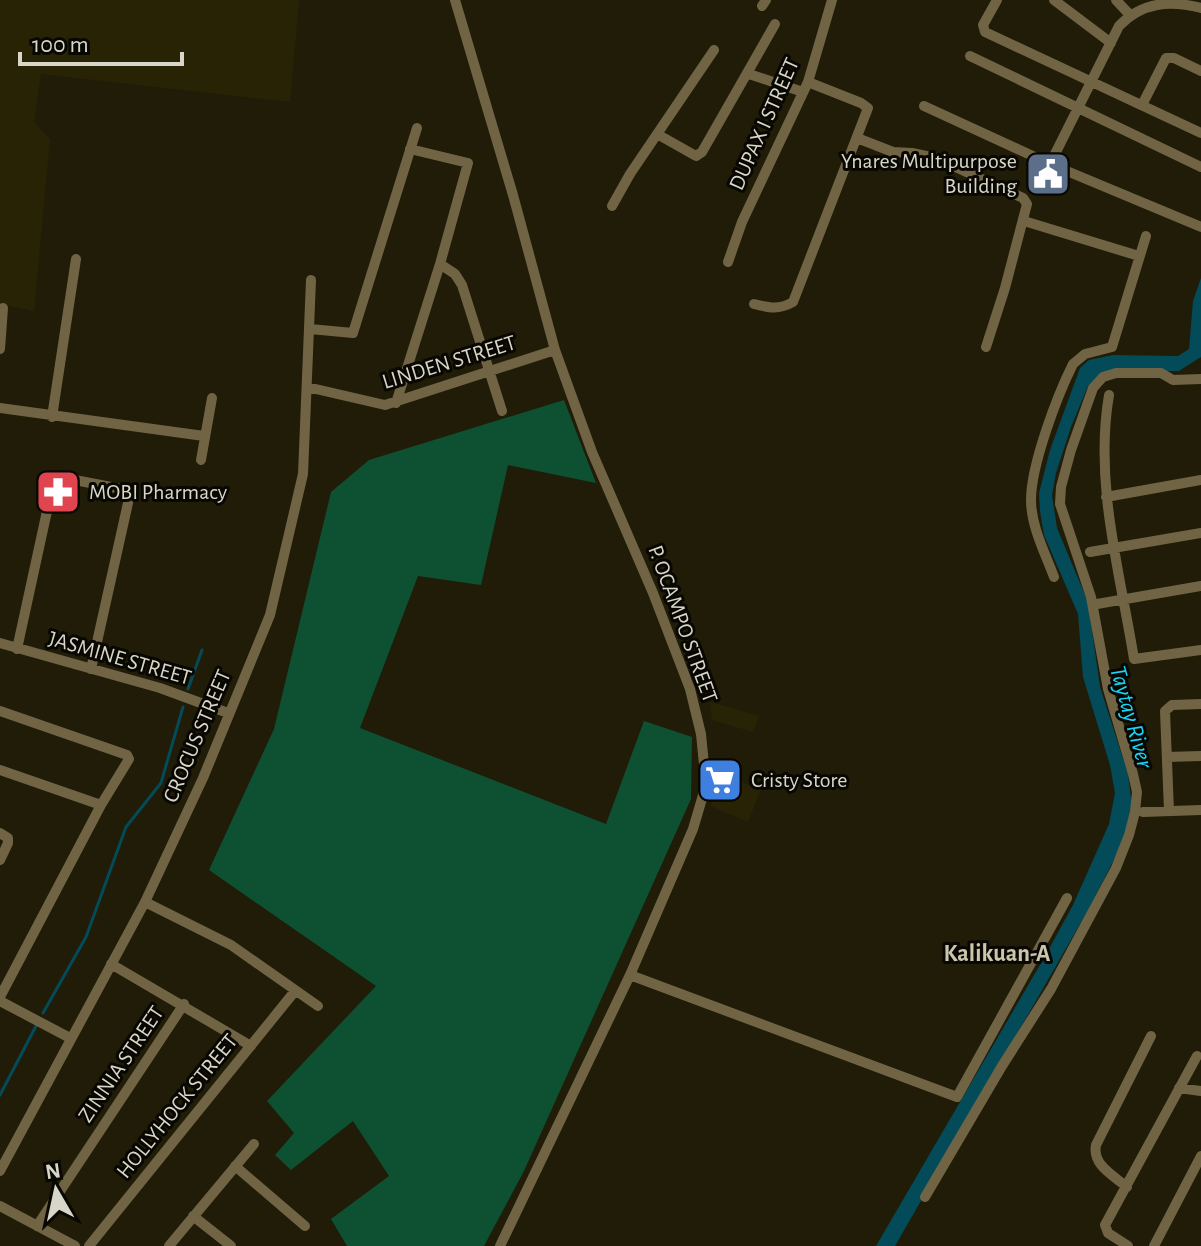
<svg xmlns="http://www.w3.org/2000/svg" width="1201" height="1246" font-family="'Alegreya Sans',sans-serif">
<rect width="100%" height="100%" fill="#201c07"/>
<path fill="#292306" d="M0,0H299L290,102L41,74L34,122L50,139L34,311L0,304Z
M710,702L759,716L753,732L712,720Z
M716,773L761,789L748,822L711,806Z"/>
<path fill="#0d5132" d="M564,400L596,483L508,465L481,585L418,576L360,728L606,824L644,721L692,737L691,799L524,1171L484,1246H347L331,1219L389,1176L353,1121L291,1170L275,1155L294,1133L267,1101L376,986L209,870L274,729L331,492L369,460Z"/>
<path fill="#034b59" d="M1201,278V357L1179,371H1130L1088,386L1071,427L1056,473L1052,495L1057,528L1088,602L1100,687L1128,774L1132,806L1121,846L1087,912L895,1246H876L1044,958L1073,905L1109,824L1115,793L1110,765L1083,677L1078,614L1044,535L1040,511L1039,493L1050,450L1080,368L1089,360L1113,355L1178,356L1189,349L1193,301Z"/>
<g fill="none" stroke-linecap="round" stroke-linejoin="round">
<path stroke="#034b59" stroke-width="3" d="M188,689L202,650
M43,1013L86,937L126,827L161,783L183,707
M0,1095L36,1026"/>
<path stroke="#716444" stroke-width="10" d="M455,0L513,195L555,350L592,452L653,593L690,689L701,734L706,785L693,829L630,975L500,1246
M997,0L983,25L985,32L1201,133
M1054,0L1111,43
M1116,0L1130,15
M762,6L766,0
M970,56L1201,167
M749,74L803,92
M1142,105L1166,58H1174L1201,71
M924,106L1050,164L1201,227
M657,134L696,156L702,152L775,24
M857,138L893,152L912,153L936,158L1023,198L1027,204L1005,288L986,347
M1050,164L1119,26C1142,2 1170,0 1201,8
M612,206L630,174L714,50
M1024,221L1139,256
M728,262L742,222L808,82L832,0
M440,264L455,274L462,285L502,411
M754,304C770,308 779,310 793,302L868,108L861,103L808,82
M310,329L353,333L417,128
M0,349L3,308
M307,387L385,405L555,350
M1109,395C1094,483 1120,572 1134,659L1201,650
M396,403L440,264L468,163L410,149
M0,408L204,436
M52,417L76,259
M201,460L212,398
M1106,497L1201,480
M1090,552L1201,533
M1054,577C1045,553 1031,526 1031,500C1031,465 1057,396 1073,364L1085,354L1112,347L1146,236
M1097,604L1201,586
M0,643L160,688L228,713
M17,649L54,479L59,477L127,490L130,494L91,669
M0,711L127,755L129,759L101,805L0,997
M1167,757L1201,756
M0,770L101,805
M1169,811L1165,711L1172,705L1201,704
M1143,812L1201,810
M0,833L8,838V843L0,860
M145,902L231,945L318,1006
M111,964L251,1046
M630,975L957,1097L1067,898
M0,1001L70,1038
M1179,1088L1201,1091
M235,1166L305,1226
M0,1171L145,902L203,778L270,615L303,474L311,280
M1127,1187C1113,1175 1092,1165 1096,1145L1151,1036
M925,1197L1002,1066L1051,989L1116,868L1129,835L1135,812L1137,792L1133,774L1108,689L1091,597L1060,504L1061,487L1071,450L1093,388L1103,377L1116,373H1161L1173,380L1201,379
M0,1206L75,1246
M193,1216L231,1246
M37,1226L184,1004
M89,1246L295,991
M169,1246L254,1144
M1128,1246L1108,1233L1105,1225L1197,1056
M1154,1246L1201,1156"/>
</g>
<defs>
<g id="civic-square" transform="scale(2.3)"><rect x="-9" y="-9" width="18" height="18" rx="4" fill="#5c6f8a" stroke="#080702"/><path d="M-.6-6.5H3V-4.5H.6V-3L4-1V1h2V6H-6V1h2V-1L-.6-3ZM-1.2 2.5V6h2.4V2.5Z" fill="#fff"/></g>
<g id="pharmacy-square" transform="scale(2.3)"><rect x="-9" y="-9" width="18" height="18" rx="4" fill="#e0444e" stroke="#080702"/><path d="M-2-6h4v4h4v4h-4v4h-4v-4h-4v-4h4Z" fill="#fff"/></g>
<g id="supermarket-square" transform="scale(2.3)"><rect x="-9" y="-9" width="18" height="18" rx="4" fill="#3f7fe0" stroke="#080702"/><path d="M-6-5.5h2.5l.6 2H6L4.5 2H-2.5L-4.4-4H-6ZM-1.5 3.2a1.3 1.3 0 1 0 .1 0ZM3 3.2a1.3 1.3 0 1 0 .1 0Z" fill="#fff"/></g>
</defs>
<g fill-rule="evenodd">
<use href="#civic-square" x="1048" y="174"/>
<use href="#pharmacy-square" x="58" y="492"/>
<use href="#supermarket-square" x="720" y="780"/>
</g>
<g text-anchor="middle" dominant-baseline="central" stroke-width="6" stroke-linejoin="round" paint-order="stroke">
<g font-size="22" fill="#d8d6c9" stroke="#080702">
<text transform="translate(764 124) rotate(-66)">DUPAX I STREET</text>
<text transform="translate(449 362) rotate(-17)">LINDEN STREET</text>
<text transform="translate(683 624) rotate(70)">P. OCAMPO STREET</text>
<text transform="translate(120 658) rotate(16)">JASMINE STREET</text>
<text transform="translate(197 736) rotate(-67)">CROCUS STREET</text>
<text transform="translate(121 1064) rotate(-56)">ZINNIA STREET</text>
<text transform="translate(177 1106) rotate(-51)">HOLLYHOCK STREET</text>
</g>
<g font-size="22" fill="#d8d6c9" stroke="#080702" text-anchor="start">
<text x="1017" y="161" text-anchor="end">Ynares Multipurpose<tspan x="1017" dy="25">Building</tspan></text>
<text x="89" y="492">MOBI Pharmacy</text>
<text x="751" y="780">Cristy Store</text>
</g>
<g font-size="24" font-style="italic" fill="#17d6f9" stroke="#080702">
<text transform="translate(1131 717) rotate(74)">Taytay River</text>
</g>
<g font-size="24" font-weight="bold" fill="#cac5ab" stroke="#080702">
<text x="997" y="954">Kalikuan-A</text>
</g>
</g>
<g transform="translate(56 1190) rotate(351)" stroke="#080702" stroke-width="6" paint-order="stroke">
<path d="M0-6L14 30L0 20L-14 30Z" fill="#d8d6c9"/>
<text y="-12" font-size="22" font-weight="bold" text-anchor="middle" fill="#d8d6c9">N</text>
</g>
<path d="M20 52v12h162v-12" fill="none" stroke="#d8d6c9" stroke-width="4"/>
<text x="32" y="52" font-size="24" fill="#d8d6c9" stroke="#080702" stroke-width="6" paint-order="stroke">100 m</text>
</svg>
